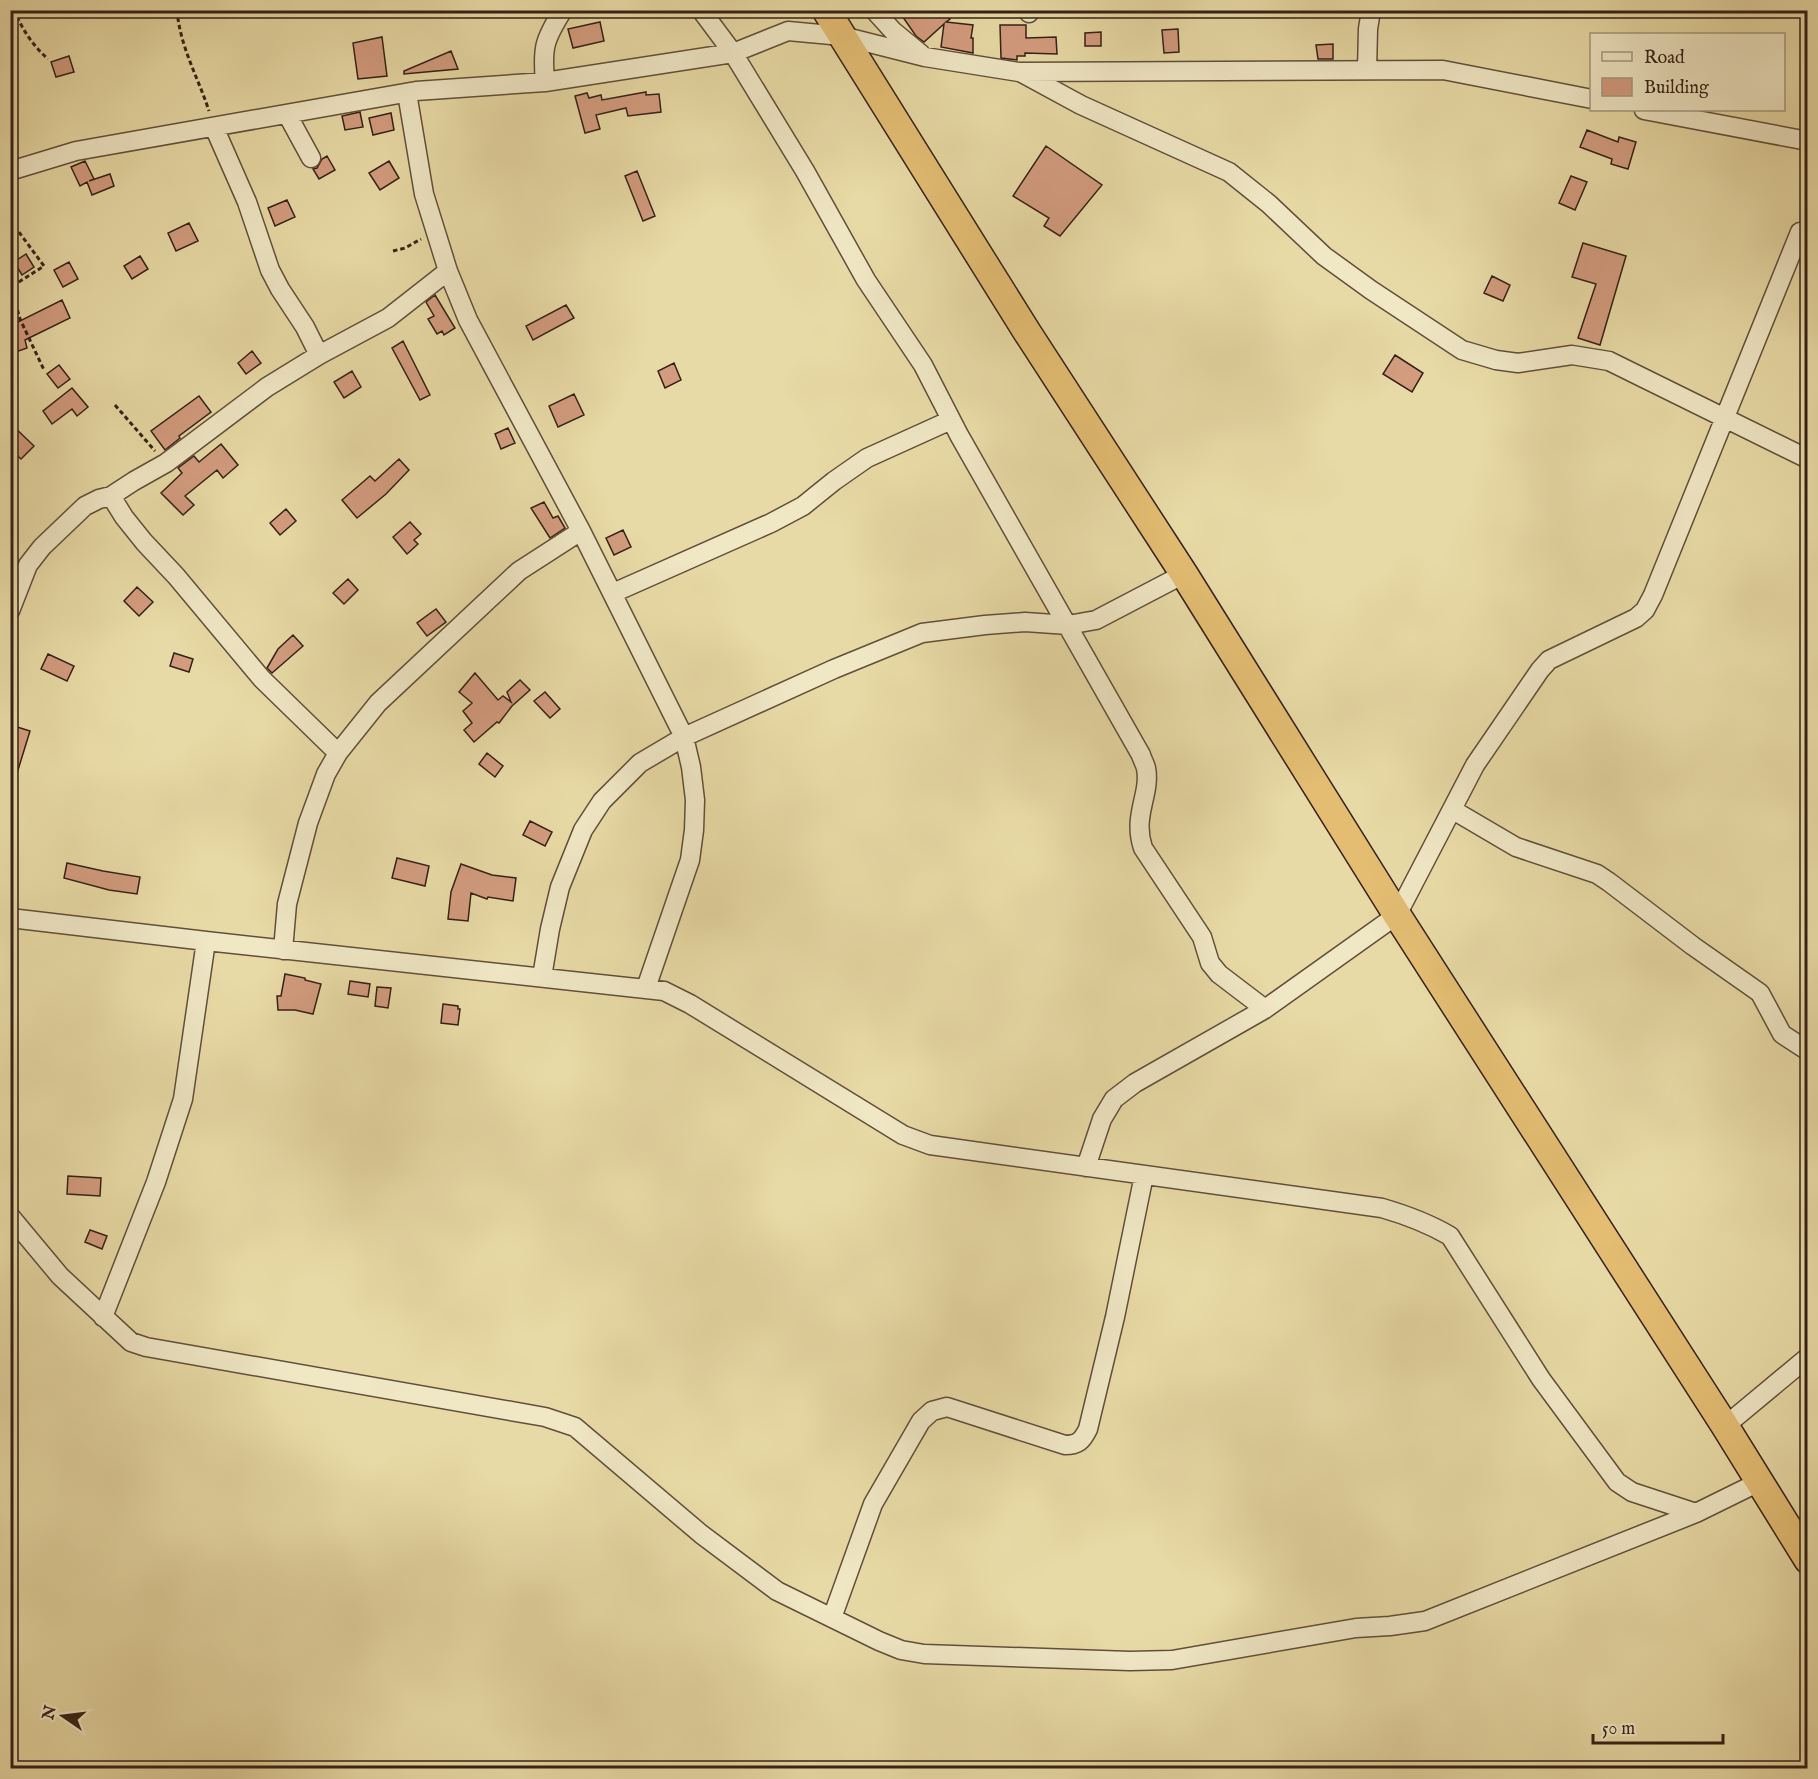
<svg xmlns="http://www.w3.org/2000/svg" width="1818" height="1779" font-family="'IM FELL English',serif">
<rect width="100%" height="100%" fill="#e8daa6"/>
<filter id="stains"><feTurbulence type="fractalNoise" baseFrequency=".00333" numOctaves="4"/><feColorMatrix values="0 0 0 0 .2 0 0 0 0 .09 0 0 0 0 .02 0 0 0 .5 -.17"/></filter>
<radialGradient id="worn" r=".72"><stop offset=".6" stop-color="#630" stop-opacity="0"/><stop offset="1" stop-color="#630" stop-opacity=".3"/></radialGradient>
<path fill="#d39c7f" stroke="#342117" stroke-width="1.5" d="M898,10H944L950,19L946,22L973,25L971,38H973V53L941,47L944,24L924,42L916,36Z
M600,22L604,41L573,48L568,29Z
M1000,25H1026V38L1056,37L1057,54L1025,53V56H1017V60L1001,58Z
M1178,29L1179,52L1164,53L1162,30Z
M1101,32V46H1085V33Z
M382,37L387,76L358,79L353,43Z
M1333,44V59H1318L1316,45Z
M451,51L458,69L404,74V71Z
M69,56L74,72L56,77L51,62Z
M646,92V95L659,94L661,112L628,116L626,108L596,115L600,129L585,133L575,96L587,93L589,98L601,95L602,100Z
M360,112L363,127L345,130L342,116Z
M391,113L394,130L373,135L369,118Z
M1587,130L1618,142L1619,137L1636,142L1628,169L1611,164L1612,159L1580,147Z
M1046,146L1102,185L1060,236L1044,226L1049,218L1013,196Z
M327,156L335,170L319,179L313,169L317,168L322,159Z
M85,161L94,179L89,181L110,174L114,186L92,195L87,182L80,186L71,167Z
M389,161L399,178L380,190L369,173Z
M637,171L655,216L643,221L625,176Z
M1571,176L1587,182L1575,210L1559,203Z
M287,200L295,217L275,226L268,208Z
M189,223L198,241L176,251L168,233Z
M1583,243L1626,256L1600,345L1578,338L1596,284L1572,277Z
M26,254L34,267L22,275L14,262Z
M140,256L148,269L132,279L124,266Z
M69,262L78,279L63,287L54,270Z
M1492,276L1510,285L1503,301L1484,293Z
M435,295L455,328L444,335L442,331L437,334L428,319L434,316L426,302Z
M62,300L70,318L25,340L27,348L10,354V306L13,305L18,322Z
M566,305L574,318L533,340L526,326Z
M403,341L430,395L420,400L392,348Z
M252,351L261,363L246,374L238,363Z
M1395,355L1423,373L1412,392L1383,374Z
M674,363L681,380L665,388L658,371Z
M59,365L70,379L58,388L47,374Z
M352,371L361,387L344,398L334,382Z
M72,388L88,407L77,416L72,409L52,424L43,411Z
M574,394L584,415L558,427L549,406Z
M199,396L211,412L179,436L180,438L165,450L151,431Z
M10,423L34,446L21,459L10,449Z
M508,428L515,443L501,449L495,434Z
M221,444L238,465L223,478L217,470L185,496L194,505L183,515L161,493L182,473L178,468L194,456L199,462Z
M399,459L409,470L386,494L357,518L342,500L370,476L375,481Z
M544,502L553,518L558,516L565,528L550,538L531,508Z
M286,509L296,521L280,535L270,523Z
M410,522L421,534L414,540L418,544L407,554L393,537Z
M623,530L631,547L614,555L606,538Z
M348,579L358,590L344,604L333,593Z
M137,587L153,602L139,616L124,601Z
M436,609L446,622L427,636L417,623Z
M293,635L303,646L272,673L267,668L278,649Z
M174,653L193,659L189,672L170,666Z
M48,654L74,666L67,681L41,669Z
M475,673L498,700L503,696L511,702L507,692L520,680L530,690L512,706L499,723L497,722L474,742L464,730L472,723L463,711L472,703L459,692Z
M545,692L560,709L550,718L534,701Z
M14,726L30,731L14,783L10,782V736Z
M487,753L503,766L495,777L479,764Z
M530,821L552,832L545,846L523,835Z
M397,858L429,866L425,886L392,878Z
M67,863L103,871L140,877L137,894L109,890L64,878Z
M461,864L492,875L516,878L513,901L488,897L487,899L471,893L468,921L448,919L451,892Z
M285,974L305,978V980L321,984L313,1014L295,1010H278L277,996H281Z
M350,981L370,984L368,997L348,994Z
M377,987L391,988L388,1008L375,1006Z
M443,1004L458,1006V1009H460L458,1025L441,1023Z
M68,1176L101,1178L100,1196L67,1194Z
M90,1230L107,1236L102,1249L85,1242Z"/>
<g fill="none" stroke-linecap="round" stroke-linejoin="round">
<g stroke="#614f3b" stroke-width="21">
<path id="minor" d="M701,10L733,53L805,171L866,280L923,365L959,435L1141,755C1142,759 1145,764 1146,768C1151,795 1132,815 1143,848L1202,937L1210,963L1219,974L1265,1009
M874,10L893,31L921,54
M1029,13L1030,10
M1367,70L1368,29L1371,10
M1020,72L1081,105L1229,172L1269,204L1324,256L1371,290L1462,350L1496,360L1518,363L1572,355L1609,361L1808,459
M545,82C542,48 544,40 563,10
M407,93L424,194L448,271L468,320L581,531L684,737L691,767L695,800L694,830L690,860L646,988
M1644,110L1808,141
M287,114L311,158
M214,127L247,202L270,270L280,289L305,327L319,355
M10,171L76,151L416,91L545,82L733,53L788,31L842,36L925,57L1019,72L1443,70L1592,99
M111,496L124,517L144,542L176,576L262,679L338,753
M613,593L771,523L803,506L834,481L867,458L951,420
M10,611L28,565L42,547L85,506L99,499L111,496L134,481L166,463L267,387L319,355L388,318L448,271
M1453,810L1516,847L1597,874L1609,882L1693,946L1760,993L1782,1034L1808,1051
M10,918L206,941L664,991L690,1004L903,1135L930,1145L1382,1208C1406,1215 1428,1223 1450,1236L1541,1379L1617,1482L1632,1492L1696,1513
M283,950L287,904L308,823L326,774L338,753L378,703L519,571L581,531
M542,977L550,929L560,887L583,830L602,801L640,763L684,737L834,669L922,633L985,625L1025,622L1068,625L1096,620L1184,574
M1086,1167L1102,1119L1114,1099L1135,1083L1265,1009L1397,915L1475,765L1540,670L1549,660L1636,618L1645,610L1653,595L1800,232
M10,1216L60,1276L131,1342L146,1347L545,1417L575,1427L701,1534L777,1591L879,1641L901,1650L924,1654L1130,1661L1172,1660L1356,1628L1390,1626L1425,1621L1696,1513L1759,1482
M103,1317L156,1182L183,1099L206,941
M1725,1426L1808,1357
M832,1618L873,1504L921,1421L932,1411L947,1407L1065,1445C1078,1445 1082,1441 1088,1429L1115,1317L1144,1175"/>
</g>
<g stroke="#342117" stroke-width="30">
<path id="highway" d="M826,10L1027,332L1184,574L1397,915L1725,1426L1808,1560"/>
</g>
<path stroke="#342117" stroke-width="3" stroke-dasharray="4.5 3" stroke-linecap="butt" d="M14,10C22,29 33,46 48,59
M177,10C180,47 198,77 209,111
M10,220L44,266L11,287L20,319L44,370
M393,251L405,248L421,239
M115,405L155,451"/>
<use href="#minor" stroke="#f0e7c5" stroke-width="18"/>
<use href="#highway" stroke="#e4bd73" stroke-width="27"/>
</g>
<rect width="1818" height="1779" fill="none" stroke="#e8daa6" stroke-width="36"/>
<rect x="12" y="12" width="1794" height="1755" fill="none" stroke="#342117" stroke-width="3"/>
<rect x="18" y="18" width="1782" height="1743" fill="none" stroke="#342117" stroke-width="1.5"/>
<rect x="1590" y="33" width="195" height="78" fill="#f0e7c5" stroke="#a5987f" stroke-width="1.5"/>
<rect x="1602" y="52" width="30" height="9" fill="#f0e7c5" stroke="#a5987f" stroke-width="1.5"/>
<text x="1644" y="63" font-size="18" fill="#342117">Road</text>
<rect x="1602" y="78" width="30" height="18" fill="#d39c7f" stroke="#a5987f" stroke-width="1.5"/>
<text x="1644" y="93" font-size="18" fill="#342117">Building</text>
<g transform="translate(63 1716) rotate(284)" stroke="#f0e7c5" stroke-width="4.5" paint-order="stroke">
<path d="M0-4.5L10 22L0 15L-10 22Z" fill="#342117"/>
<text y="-9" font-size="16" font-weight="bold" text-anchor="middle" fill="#342117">N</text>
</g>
<path d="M1593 1734v9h130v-9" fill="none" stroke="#342117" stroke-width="3"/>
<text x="1602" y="1734" font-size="18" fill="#342117" stroke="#f0e7c5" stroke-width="4.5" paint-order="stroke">50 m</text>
<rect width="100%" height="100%" filter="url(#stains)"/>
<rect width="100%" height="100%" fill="url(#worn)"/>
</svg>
